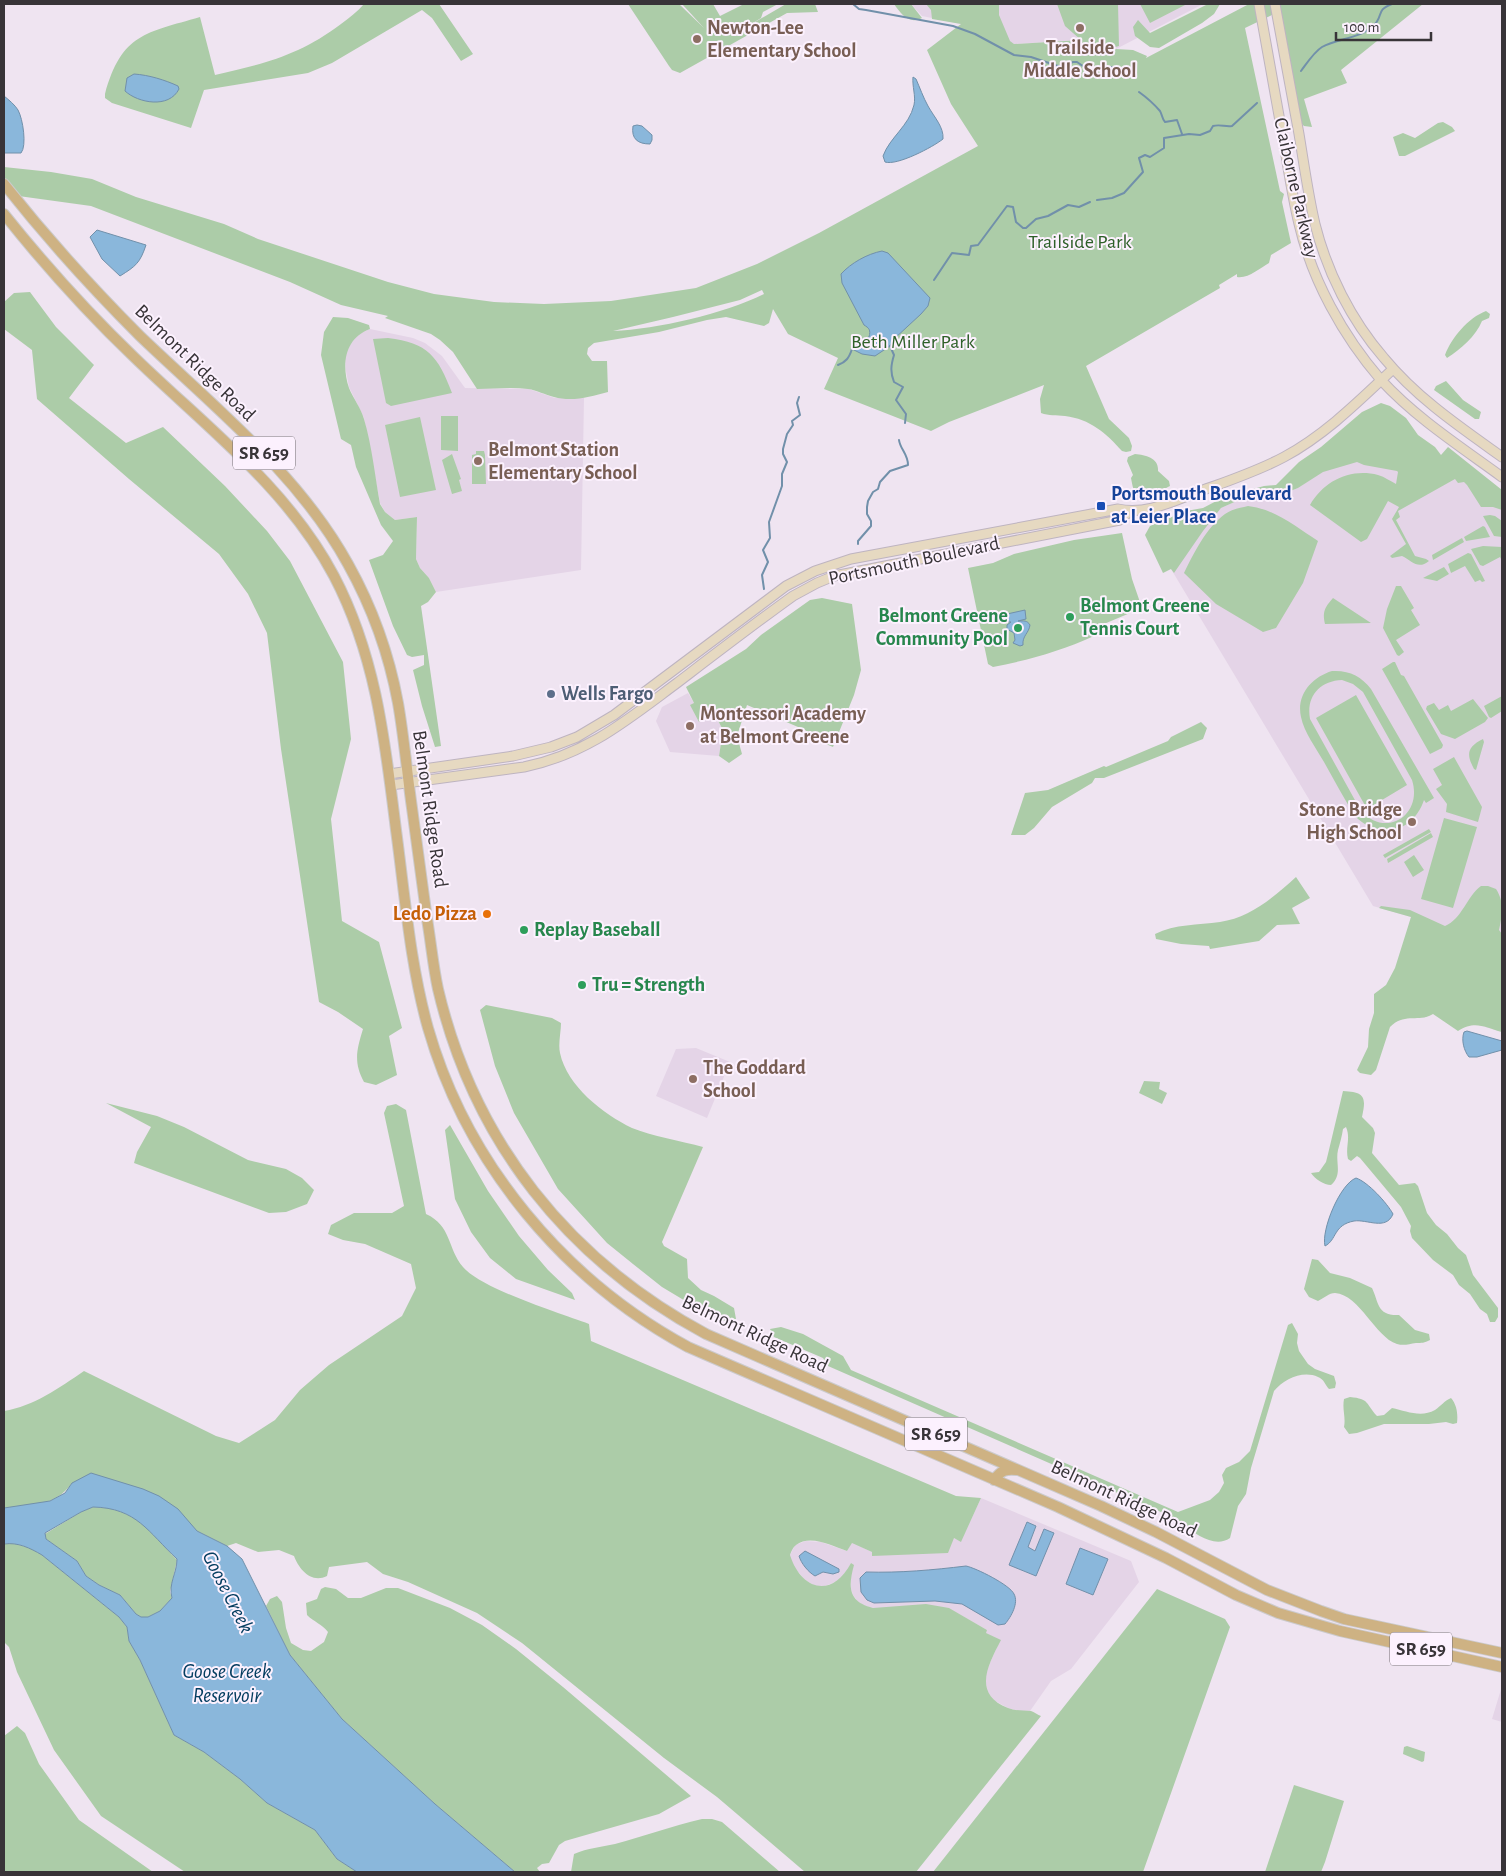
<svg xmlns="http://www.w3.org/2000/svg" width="1506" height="1876" font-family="'Alegreya Sans',sans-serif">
<rect width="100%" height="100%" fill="#efe4f1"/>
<path fill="#e4d4e7" d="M911,4H1203L1116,49L1105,51L1080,40L1014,44L961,24L922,16Z
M370,329L413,338L425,343L442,356L465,388L529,389L555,398H584L581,570L436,592L429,578L420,568L416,559L417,517L395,520L385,512L380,503L364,418L349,387L346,371L345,357L348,348L355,338L362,332Z
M1452,452L1502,493V1032L1390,998L1411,917L1373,906L1171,569L1221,508L1248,496L1275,497L1298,488L1331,465L1363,458L1427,475Z
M688,693L694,703L715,715L723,730L719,756L670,752L656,721L662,707Z
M696,1048L730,1062L707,1118L656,1096L676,1049Z
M981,1498L1131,1561L1139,1582L1071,1669L1051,1681L1030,1711L1021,1712L1008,1708L995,1701L987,1692L985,1677L990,1663L1000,1640L985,1633L987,1630L948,1608H873L865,1606L858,1602L853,1595L851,1589V1563L846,1573L838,1581L825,1586H815L805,1580L793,1566L790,1555L795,1545L806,1541L821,1542L847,1551L852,1542L872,1552V1556L954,1538L961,1541Z
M1502,1686V1722L1492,1719Z"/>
<path fill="#accca8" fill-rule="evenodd" d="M364,4H439L473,54L461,61L432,18L422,10L332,63L308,73L204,90L191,128L112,103L105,98V94C122,33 146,33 200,17L215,75C264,64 300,55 341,24C349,18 357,12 364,4Z
M628,4H679L704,28L682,4H713L720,16L744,4H778L763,12L761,18L743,29L786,4H815L818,12L787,13L680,73L672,70L669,66Z
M894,4H911L922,18C909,25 901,14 894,4Z
M926,4H999V15L1010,41L1014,44L1081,40L1065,26L1057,4H1118L1119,46L1108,49L1088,44L1105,51L1116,49L1133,50L1147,56L1146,58L1249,4H1423L1341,70L1347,83L1304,99L1312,127L1304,126L1301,123L1280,11L1245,28L1280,191L1284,194L1282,202L1291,243L1271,255L1269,263C1260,268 1248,279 1237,277V274L1219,285L1220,288L1086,366L1109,419L1129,438L1132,446L1131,451L1126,452L1122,451C1106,433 1090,419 1065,416C1056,415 1049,416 1041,413L1040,399L1044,385L949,422L931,431L824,389L838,358L788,334L773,309L769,323L764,326L726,317L707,320L659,332L594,343L588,348L587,354L592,361H607L608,392C590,397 572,402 554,397C545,395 537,390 528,389C511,387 494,389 477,389L453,352L440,340L431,334L385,318L388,316L341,305L290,282L91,206L4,194V167L51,172L92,179L136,197L224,224L258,239L388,282L434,294L494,302L544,304L611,301L696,288L757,264L819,233L978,146L951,104L927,50L961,24L932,19L931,10ZM762,290L764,294C723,314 658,329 613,331L673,317L740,300Z
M1140,4H1187L1150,23Z
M1208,4H1220L1214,14L1202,23L1159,48L1150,47L1135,36L1133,27L1138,20L1150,33Z
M1443,122L1452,127L1455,131L1405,156H1399L1393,137L1403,133L1415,138L1438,123Z
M30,292L56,327L94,365L69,398L126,443L163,427L225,486L267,531L290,561L343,662L351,739L331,819L342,921L379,942L402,1028L389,1036L397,1075L376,1085L364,1082C353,1062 357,1049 363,1029L338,1012L319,1002L281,749L267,633L248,594L219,554L129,479L37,399L32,350L4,329V302L14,293Z
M1486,311L1490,314L1489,318L1482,321C1476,336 1461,349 1447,358L1445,355C1452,337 1468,318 1486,311Z
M333,317L348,318L369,325L370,329C345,338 341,364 349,388C353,398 361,408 364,419C372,446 375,476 380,504L385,512L395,520L417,517L416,559L420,568L429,578L436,592L428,602L421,606L441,746L435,747L422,706L413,670L424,665V655L412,657L407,655L393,626L369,560L383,555L393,541L381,525L356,467L351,445L341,439L321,355L324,332Z
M388,338C428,343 438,356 452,393L391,406L386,403L373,339Z
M1446,381L1463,400L1481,412L1479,419H1475L1434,390L1436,386Z
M1381,403L1390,406L1406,418L1418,435L1435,447L1441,455L1448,447L1502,490V510L1493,507H1481L1467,485L1464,482L1458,483L1455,479L1398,511L1400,517L1396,520L1415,556L1426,559L1429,561C1418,570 1412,561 1402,556L1392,558L1390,556L1406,544L1392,519L1399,507L1388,501L1367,539L1361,542L1310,505C1324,481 1350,468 1378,475C1385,477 1390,481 1396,484L1398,472L1397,471L1364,465L1357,462L1323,472L1298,488L1275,497L1248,496L1221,508L1203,531L1174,573L1171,569L1163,573L1145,535L1150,526L1186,511L1203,508L1224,497L1264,486L1276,485L1299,462L1321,447L1362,412Z
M441,416H458V451L441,450Z
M420,417L436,490L400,497L385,425Z
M476,451H484L485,455L486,484H472V455L476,454Z
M452,454L461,479L459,480L462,491L452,494L442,460Z
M1135,454C1146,455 1159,458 1158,471L1169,481L1170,486C1162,490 1145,502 1136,494C1133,490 1132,483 1131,478L1133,475L1127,461L1128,457Z
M1248,506C1275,509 1296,527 1318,541L1303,583L1276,628L1263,632L1216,604L1184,573C1194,553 1206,528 1225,514C1232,509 1240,508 1248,506Z
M1490,515L1495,516L1502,521V537L1494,536L1483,516Z
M1483,526L1485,527L1490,537L1466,541L1464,537Z
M1122,533L1132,579L1142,608L1092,629L1094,636C1061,651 1029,660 993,667L988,664L968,568L993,563L1014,554L1074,540Z
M1462,538L1464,542L1433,560L1432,555Z
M1483,546L1502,547V561L1500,557L1483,566L1480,565L1471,549Z
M1468,553L1471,554L1485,581L1482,582L1480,580L1475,582L1465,566L1451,573L1448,564Z
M1444,567L1449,574L1437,581L1423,578Z
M1396,586H1401L1414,608L1411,610L1420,625L1396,640L1404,652L1399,656L1397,655L1383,628L1387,609Z
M822,598L852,604L861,670L854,695L833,747L821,742L805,730L747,705L737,736L742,754L729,763L719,756L723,730L715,715L712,713L699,722L690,705L694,703L686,687L746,649L761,635L810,600Z
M1333,598L1371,623L1325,624C1322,612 1325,607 1333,598Z
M1393,662H1395L1401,675L1404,676L1443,745L1442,748L1430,754L1382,669Z
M1332,671C1349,670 1361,676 1371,689L1434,798L1426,803L1424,800C1413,833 1378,841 1354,815C1344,798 1334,780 1324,762C1316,748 1304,732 1301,717C1296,695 1312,677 1332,671ZM1342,680L1353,684L1363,692L1412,780C1423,814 1387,839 1361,811L1310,719C1306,697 1319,681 1342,680Z
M1356,695L1407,785L1367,809L1316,718Z
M1502,696V711L1491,718L1489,717L1484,706Z
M1473,699L1488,718L1485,722L1455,739L1441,734L1426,709L1427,706L1434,703L1439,710L1448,705L1451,711Z
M1201,722L1207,728L1203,739L1104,778H1095L1092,783L1052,807L1034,828L1025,835H1011L1025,793L1048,790L1104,766L1106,767L1168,741L1171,737Z
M1483,739L1484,742L1476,770L1474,769C1466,754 1467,747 1483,739Z
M1454,757L1482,807L1478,822L1446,812L1447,804L1436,789L1442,785L1433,769Z
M1444,818L1477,827L1453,908L1421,899Z
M1429,829L1431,832L1385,858L1383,855Z
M1431,833L1433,837L1388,863L1387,859Z
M1414,855L1424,870L1413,877L1404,862Z
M1296,877L1310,898L1292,908L1300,924L1277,925L1259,941L1210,949L1209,946L1181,944L1156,939L1155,934C1175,924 1198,925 1220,922C1250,918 1274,897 1296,877Z
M1481,886H1488L1496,889C1505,903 1502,915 1499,930L1502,934V1032C1484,1027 1475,1020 1458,1031L1433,1014C1419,1023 1405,1012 1390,1027L1376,1070L1371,1075L1360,1073L1357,1070L1368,1047L1369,1029L1374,1013V994L1386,985L1395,968L1411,917L1379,908L1381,906L1410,910L1445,926C1462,919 1467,896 1481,886Z
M486,1005L552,1018L561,1023C561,1032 558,1044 560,1053C567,1086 603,1114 632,1128C651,1136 682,1141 703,1147L662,1242L664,1246L687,1259L688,1278L701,1290L714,1296L734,1308L736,1319L728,1322L713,1317L692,1305L662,1287L633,1264L607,1243L558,1189L514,1113L495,1066L480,1010Z
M1144,1081L1160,1082L1159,1089L1167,1093L1162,1104L1139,1093Z
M1343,1091C1366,1092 1366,1098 1362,1117L1373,1128L1375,1133L1372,1153L1399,1185L1415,1183L1418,1186L1427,1213L1436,1225L1447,1234L1458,1248L1466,1255L1473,1275L1498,1308V1317L1495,1322H1490L1487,1314L1480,1309L1470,1294L1459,1285L1453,1275L1433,1260L1412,1238L1410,1231L1411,1226L1401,1207L1360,1158L1357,1156L1351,1161L1348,1159C1345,1148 1351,1138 1346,1127L1343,1129C1342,1136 1340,1143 1338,1150C1335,1163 1343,1174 1331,1185C1324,1185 1315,1179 1311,1173L1319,1172L1326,1162L1328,1154Z
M106,1103L157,1116L184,1127L248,1160L286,1169L302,1178L314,1190L307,1204L286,1212L269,1213L134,1163L137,1152L151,1127Z
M396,1104L406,1110L426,1214C452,1226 447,1248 463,1267C482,1289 559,1313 589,1324L591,1341L956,1496L981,1498L961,1542L954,1538L948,1553L872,1556V1552L852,1543L847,1551C833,1546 810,1534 796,1545C793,1547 791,1552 790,1555C801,1590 832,1599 851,1563L854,1565C848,1587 848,1602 873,1608L926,1604L949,1608L987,1630L986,1633L1001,1640C988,1665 972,1694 1008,1708C1015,1711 1023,1710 1031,1711C1034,1712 1038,1715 1041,1716L916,1872H805L717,1797L664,1758L522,1643L477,1613L408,1582L383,1574L367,1562L329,1567L327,1576C311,1584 299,1569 294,1556L279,1550L258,1552L236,1543L227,1546L197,1531L72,1483C55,1507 31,1505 4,1508V1411C34,1406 59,1388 84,1371L216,1436L239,1443L275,1420L300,1390L329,1365L402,1316L416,1288L411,1264L365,1244L343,1240L328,1234L331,1225L354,1213H392L404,1206L384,1113L387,1106Z
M450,1125L488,1191L519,1236L548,1270L572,1293L575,1300L516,1279L490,1258L471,1232L455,1199L445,1130Z
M1312,1259L1318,1260L1330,1273L1350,1278L1372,1288C1379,1303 1377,1316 1399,1315L1415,1330L1429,1334L1430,1340C1424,1343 1422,1343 1416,1343C1409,1344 1404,1346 1397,1344C1375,1337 1360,1295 1335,1293C1329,1293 1324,1298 1318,1301L1309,1297L1304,1289Z
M1292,1323L1298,1334L1297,1343L1299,1351L1308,1364L1315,1369L1334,1376L1336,1383L1335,1388L1329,1389C1325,1385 1324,1379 1318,1377C1303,1370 1284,1379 1274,1391L1251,1468L1246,1494L1238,1506L1230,1538C1211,1551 1187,1526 1170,1516L828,1366L823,1358L774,1337L770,1329L781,1327L803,1334L843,1356L851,1370L1178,1512L1210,1500L1219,1492L1224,1483L1222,1475L1226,1468L1239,1462L1250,1451L1288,1325Z
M1350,1397C1370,1399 1365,1403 1377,1416L1384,1415L1392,1408C1406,1411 1421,1418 1435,1410C1441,1406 1444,1401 1451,1398C1457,1405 1458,1414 1457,1423L1453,1424L1446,1422L1429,1424H1384L1357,1433L1349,1434L1344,1427C1346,1417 1342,1410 1344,1399Z
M93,1507C137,1508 149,1531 177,1560L170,1592L172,1598L160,1611L148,1617H141L136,1614L120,1595L99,1585L86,1576L77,1561L46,1539L45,1534L81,1512Z
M12,1543L31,1548L42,1555L119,1617L127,1627L129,1641L140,1660L174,1735L204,1752L240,1779L267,1803L315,1830L337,1859L357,1872H185L101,1816L54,1750L17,1672L9,1647L4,1642V1544Z
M325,1587L336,1589L348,1598H361L386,1588H398L450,1608L482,1625L516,1649L563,1687L691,1796L659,1814L565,1841L559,1845L549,1863L542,1864L537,1868L540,1872H515L435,1804L342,1719L290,1655L266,1606L270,1599L277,1596L282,1602L286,1628L291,1643L303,1650L311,1651L324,1642L328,1632C322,1624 314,1622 307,1615L306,1603L317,1599L321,1589Z
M1157,1589L1225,1619L1230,1627L1143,1872H933Z
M17,1726L25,1733L39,1764L79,1820L153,1872H4V1736Z
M1407,1746L1425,1752L1424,1761L1422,1762L1403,1754L1404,1747Z
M1294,1785L1344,1801L1325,1862L1321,1872H1265Z
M702,1819H712L722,1822L780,1872H571L574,1854C588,1848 601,1847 615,1844C644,1836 672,1826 702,1819Z"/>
<path fill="#8ab7db" stroke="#7190aa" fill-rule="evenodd" d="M134,74C149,75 165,80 178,86L179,89C169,109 138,103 125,91L127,78Z
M913,77L916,79C920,88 923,97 928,106C934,117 944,127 943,139C933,147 897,166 885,162L883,156C890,137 909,126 914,105C916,96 912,86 913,77Z
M4,96C9,100 15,105 18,110C23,119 27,146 21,153H4Z
M637,125L642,126L652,135V140L650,144C638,144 631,139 633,126Z
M97,230L146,245C140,263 136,266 120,276L102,259L90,237Z
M882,251L888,253L930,298L928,306L921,314L894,339L890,346L875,356L862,354L852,349L863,339L869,337C871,330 869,328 864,325L842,283L841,274C851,263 867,254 882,251Z
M1025,610L1026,619L1018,621C1024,621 1027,620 1030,625C1029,633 1022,636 1023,645L1020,646L1013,643L1015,640L1014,633L1007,629V625L1011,622H1008L1007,614Z
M1467,1031L1502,1041V1050L1477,1057H1469C1464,1051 1461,1040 1464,1032Z
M1356,1178C1368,1182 1387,1203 1393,1214C1386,1231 1367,1219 1354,1221C1333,1225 1337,1240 1325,1246C1321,1230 1340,1184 1356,1178Z
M91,1473L143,1489L159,1496L178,1509L197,1531L227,1546L242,1559L290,1655L342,1719L435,1804L515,1872H357L337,1859L315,1830L267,1803L240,1779L204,1752L174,1735L140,1660L129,1641L127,1627L119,1617L42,1555C30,1548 18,1542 4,1544V1508L50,1501L65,1493L72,1483ZM93,1507C137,1508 148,1532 177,1559C177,1573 168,1584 172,1598L160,1611L148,1617H141L136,1614L120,1595L99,1585L86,1576L77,1561L46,1539L45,1533L81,1512Z
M1027,1522L1036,1526L1028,1547L1035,1551L1044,1529L1054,1533L1036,1576L1009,1565Z
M1080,1548L1108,1559L1093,1595L1066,1584Z
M805,1551L839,1569V1572L833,1574L823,1572L815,1576C808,1572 801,1563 799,1556Z
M966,1566C976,1568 1010,1585 1014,1594C1019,1603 1011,1617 1005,1624L998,1625L962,1604L935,1601L874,1603L867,1600L861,1592L860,1578L866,1572C900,1573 933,1570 966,1566Z"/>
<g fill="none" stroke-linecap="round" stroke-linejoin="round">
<path stroke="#7190aa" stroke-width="2" d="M853,4L859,9L866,10L953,26L975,34L1014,55L1031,57L1058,66H1063L1073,62H1077L1090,71C1106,69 1109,62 1123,73
M1301,71C1307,63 1314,52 1322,47C1338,38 1359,39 1373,26C1384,17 1375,10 1392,4
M1139,92C1146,97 1154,104 1160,111C1162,114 1162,119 1165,122L1177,120L1182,134
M1097,200L1112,198L1124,193L1143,172L1139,158L1145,155L1150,157L1164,148V138L1189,134L1200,135L1210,131L1213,126C1220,124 1225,127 1232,126L1257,103
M934,280L952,253L969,255L971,246L978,245L1007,206L1013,207L1016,222L1023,228H1026L1036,219L1048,216L1068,205L1079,207L1090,202
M890,346L894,355C891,365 890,372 894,382L903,387L896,400L906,414L905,423
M838,365C846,362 849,358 852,349
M858,544V541L871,526V521L867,514V507L868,501L873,492L878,489L880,482L890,471L908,465C908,454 900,449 899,440
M764,589L762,575L768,562L763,550L770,538L769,522L782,486V474L787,462L783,454V449L787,434L793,425L792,421L800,415L797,403L799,397"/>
<g stroke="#beb4c0" stroke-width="11">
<path id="secondary" d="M1259,4C1267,49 1275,93 1283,138C1288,167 1292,195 1299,224C1312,280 1343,336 1381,380C1416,418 1461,447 1502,477
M1275,4C1283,47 1291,91 1299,134C1304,164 1308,194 1315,224C1327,272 1351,320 1384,358C1417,398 1460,427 1502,457
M389,774L513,756L551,747L577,737L614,715L786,586L815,571L851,559L1118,509C1145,515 1171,502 1195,493C1225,482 1256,472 1284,457C1325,435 1359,401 1393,369
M391,785L524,767C587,754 627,720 677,683C715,654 754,624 793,596L817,583L834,576L1120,520L1130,511"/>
</g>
<g stroke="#cbcacb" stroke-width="12">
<path id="primary" d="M4,184C46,237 92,288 140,336C214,407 298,473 348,564C372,607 389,654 398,703C404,737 407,773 412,808C417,845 422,882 427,919C431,942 433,966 438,989C474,1142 568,1260 706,1334L1101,1506L1156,1532L1267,1590L1321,1611L1344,1619L1502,1653
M4,214C44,264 88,313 134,357C205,426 287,487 334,576C376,656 385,741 396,830C405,896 410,964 428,1028C467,1164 564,1280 688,1347L1058,1507L1166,1558L1236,1595L1278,1613L1340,1631L1502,1667
M994,1480C1001,1470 1006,1469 1017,1470"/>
</g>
<use href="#secondary" stroke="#e6d9c1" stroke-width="9"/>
<use href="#primary" stroke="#ceb283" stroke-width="10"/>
</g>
<g fill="#8d6e63" stroke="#fcf1fe" stroke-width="2">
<circle cx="1080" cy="28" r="5"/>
<circle cx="697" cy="39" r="5"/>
<circle cx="478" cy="461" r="5"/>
<circle cx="690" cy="726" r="5"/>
<circle cx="1412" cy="822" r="5"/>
<circle cx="693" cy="1079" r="5"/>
</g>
<rect fill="#1a4fb4" stroke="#fcf1fe" stroke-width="2" x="1096" y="501" width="10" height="10" rx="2.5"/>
<g fill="#2e9e5b" stroke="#fcf1fe" stroke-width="2">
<circle cx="1070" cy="617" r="5"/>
<circle cx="1018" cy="628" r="5"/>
<circle cx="524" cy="930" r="5"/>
<circle cx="582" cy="985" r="5"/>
</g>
<circle fill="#5c6f8a" stroke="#fcf1fe" stroke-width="2" cx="551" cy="694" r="5"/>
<circle fill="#e8710a" stroke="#fcf1fe" stroke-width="2" cx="487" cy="914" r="5"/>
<g text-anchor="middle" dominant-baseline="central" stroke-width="4" stroke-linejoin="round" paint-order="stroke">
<g fill="#fcf1fe" stroke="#736d73" stroke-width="1">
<rect x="233" y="436.5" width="62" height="33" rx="4"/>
<rect x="905" y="1417.5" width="62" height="33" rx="4"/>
<rect x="1390" y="1632.5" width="62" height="33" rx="4"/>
</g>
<g font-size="19" font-weight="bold" fill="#383438">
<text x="264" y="453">SR 659</text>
<text x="936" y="1434">SR 659</text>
<text x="1421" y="1649">SR 659</text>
</g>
<g font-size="20" font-weight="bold" fill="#785e54" stroke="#fcf1fe" text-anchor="start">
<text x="707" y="28">Newton-Lee<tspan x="707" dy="23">Elementary School</tspan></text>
<text x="1080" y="48" text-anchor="middle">Trailside<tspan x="1080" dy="23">Middle School</tspan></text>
<text x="488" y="450">Belmont Station<tspan x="488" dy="23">Elementary School</tspan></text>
<text x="700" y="714">Montessori Academy<tspan x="700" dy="23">at Belmont Greene</tspan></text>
<text x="1402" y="810" text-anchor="end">Stone Bridge<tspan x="1402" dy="23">High School</tspan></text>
<text x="703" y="1068">The Goddard<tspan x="703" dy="23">School</tspan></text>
</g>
<g font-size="20" fill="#383438" stroke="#fcf1fe">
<text transform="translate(1296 188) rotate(77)">Claiborne Parkway</text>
<text transform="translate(195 363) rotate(44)">Belmont Ridge Road</text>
<text transform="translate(914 561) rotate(-12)">Portsmouth Boulevard</text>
<text transform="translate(430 809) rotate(82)">Belmont Ridge Road</text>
<text transform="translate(755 1334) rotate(25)">Belmont Ridge Road</text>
<text transform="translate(1124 1499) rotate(25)">Belmont Ridge Road</text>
</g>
<g font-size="20" fill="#2e6029" stroke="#fcf1fe">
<text x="1080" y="242">Trailside Park</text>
<text x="913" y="342">Beth Miller Park</text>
</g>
<g font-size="20" font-weight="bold" fill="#164399" stroke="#fcf1fe" text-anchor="start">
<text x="1111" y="494">Portsmouth Boulevard<tspan x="1111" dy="23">at Leier Place</tspan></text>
</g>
<g font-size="20" font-weight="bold" fill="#27864d" stroke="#fcf1fe" text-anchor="start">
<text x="1080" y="606">Belmont Greene<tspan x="1080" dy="23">Tennis Court</tspan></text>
<text x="1008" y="616" text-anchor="end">Belmont Greene<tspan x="1008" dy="23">Community Pool</tspan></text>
<text x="534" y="930">Replay Baseball</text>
<text x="592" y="985">Tru = Strength</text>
</g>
<g font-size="20" font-weight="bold" fill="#4e5e75" stroke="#fcf1fe" text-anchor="start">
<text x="561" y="694">Wells Fargo</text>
</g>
<g font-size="20" font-weight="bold" fill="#c56008" stroke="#fcf1fe" text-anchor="end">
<text x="477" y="914">Ledo Pizza</text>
</g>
<g font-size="21" font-style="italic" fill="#043d60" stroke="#fcf1fe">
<text transform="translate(228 1592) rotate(63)">Goose Creek</text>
<text x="227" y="1671">Goose Creek<tspan x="227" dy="24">Reservoir</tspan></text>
</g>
</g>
<rect width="1506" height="1876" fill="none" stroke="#383438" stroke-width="10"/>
<path d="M1336 32v8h95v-8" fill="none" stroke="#383438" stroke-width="2.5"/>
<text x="1344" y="32" font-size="15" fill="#383438" stroke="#fcf1fe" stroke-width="4" paint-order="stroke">100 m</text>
</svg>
